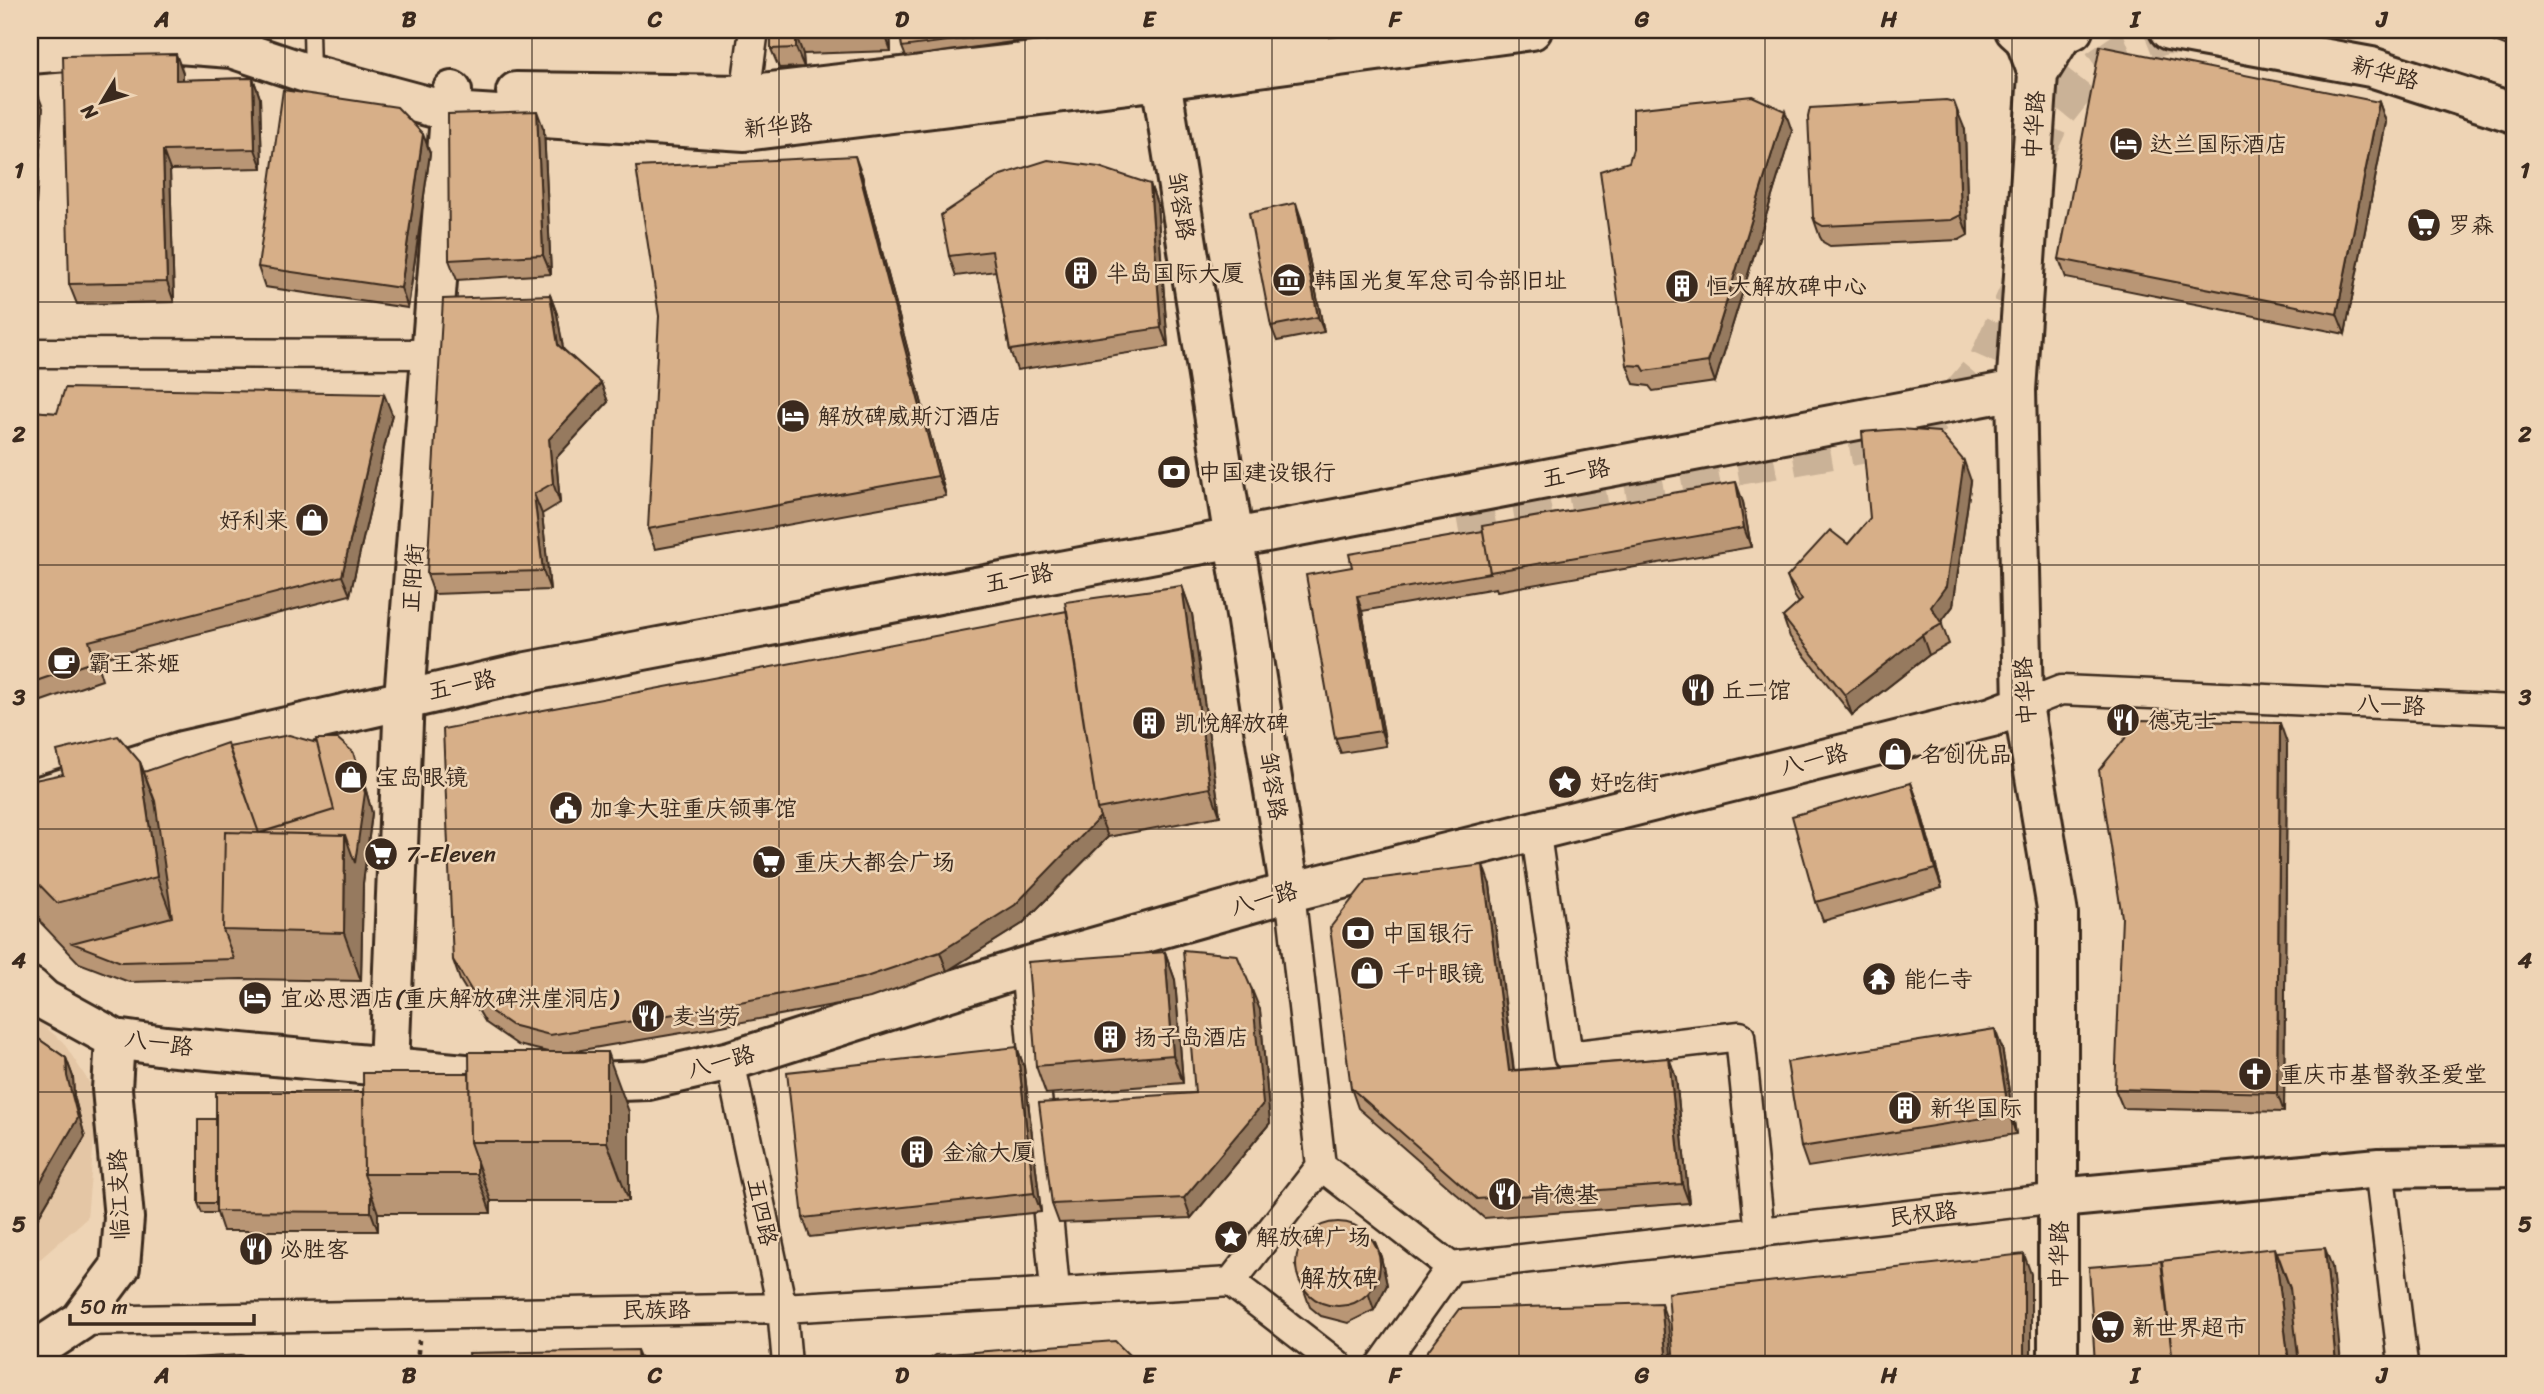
<svg xmlns="http://www.w3.org/2000/svg" width="2544" height="1394" font-family="Sriracha,'LXGW WenKai TC',sans-serif">
<rect width="100%" height="100%" fill="#eed4b5"/>
<filter id="ink" filterUnits="userSpaceOnUse"><feTurbulence type="fractalNoise" baseFrequency=".0143" numOctaves="2"/><feDisplacementMap in="SourceGraphic" scale="14" xChannelSelector="R" yChannelSelector="G"/><feConvolveMatrix kernelMatrix="1 2 1 2 8 2 1 2 1" color-interpolation-filters="sRGB"/></filter>
<g filter="url(#ink)">
<path fill="#e4c6a5" d="M30,1014L63,1042L98,1096L87,1218L30,1268Z"/>
<g fill="none" stroke-linecap="round" stroke-linejoin="round">
<path stroke="#cab297" stroke-width="38" stroke-dasharray="38 19" stroke-linecap="butt" d="M2032,160L2052,118L2084,78L2123,51L2164,35L2204,37
M1456,515L1895,439L1950,407L1987,363L2021,286"/>
<g stroke="#3b2a1e" stroke-width="19">
<path id="lane" d="M311,30L312,74"/>
</g>
<g stroke="#3b2a1e" stroke-width="33">
<path id="street" d="M745,95L754,30
M30,353L429,354
M2023,705L2061,690L2514,710
M1535,828L1568,1056L1740,1036L1760,1233
M1025,967L1055,1290
M730,1061L782,1308L787,1364
M1321,1166L1451,1267
M2379,1168L2403,1364
M1231,1282L1321,1166L1290,892
M1231,1282L1337,1364
M80,1321L782,1308L1231,1282
M1382,1364L1451,1267L2059,1198"/>
</g>
<g stroke="#3b2a1e" stroke-width="44">
<path id="secondary" d="M2015,30L2025,39L2038,74
M2169,30L2371,67L2514,113
M30,54L165,43L231,48L312,75L450,112L745,131L1161,80L1532,30
M1160,54L1161,80L1290,892
M516,92L745,95L1311,30
M30,799L182,751L527,672L2016,390
M30,987L44,1000L115,1039L165,1046L564,1083L648,1080L730,1061L1025,967L1290,892L1992,717L2023,705
M389,1067L404,698L452,91
M2059,1198L2379,1168L2514,1166
M30,1354L80,1321L120,1267L124,1218L112,1089L115,1039
M2058,1364V914L2023,705L2016,390L2038,74L2062,35L2073,30"/>
</g>
<path stroke="#3b2a1e" stroke-width="4.5" stroke-dasharray="5 5" stroke-linecap="butt" d="M417,1364L419,1340"/>
<use href="#lane" stroke="#eed4b5" stroke-width="14"/>
<use href="#street" stroke="#eed4b5" stroke-width="28"/>
<use href="#secondary" stroke="#eed4b5" stroke-width="38"/>
</g>
<path fill="#b99675" stroke="#3b2a1e" stroke-width="2" d="M771,30H890L891,51L803,54L804,67L779,68L771,49Z
M900,30H1097L906,57L902,47Z
M2463,30H2514L2513,49Z
M183,73V80L253,78L260,98L262,168L170,170L174,302L77,304L69,284Z
M2379,102L2386,122L2345,334L2066,278L2059,259Z
M544,130L551,274L457,280L449,260Z
M1965,130L1968,235L1959,240L1830,246L1823,242L1820,237L1813,217Z
M1792,131L1715,382L1653,391L1649,386L1634,384L1627,365Z
M430,153L408,308L265,287L258,267Z
M862,175L946,496L655,549L648,529Z
M1150,184L1157,204L1168,347L1017,370L1010,350L996,271L956,276L949,256Z
M1301,218L1324,332L1277,341L1271,326Z
M550,295L557,314L563,349L601,383L608,402L556,458L560,503L542,514L550,590L434,594L427,574Z
M30,411L57,413L392,414L350,595L96,660L102,680L30,705Z
M1971,481L1953,606L1941,622L1949,644L1929,655L1852,715L1790,637L1783,617L1799,603L1795,597L1787,577Z
M1743,502L1751,547L1497,591L1496,588L1362,611L1386,746L1341,753L1335,738L1352,567Z
M1182,586L1192,614L1220,816L1108,837L1022,924L947,971L870,998L711,1028L570,1052L629,1112V1201H491V1213H378V1231H223L217,1213H202L198,1203L216,1119L469,1073L548,1052L518,1045L486,1023L460,980L453,960L1067,611Z
M317,743L353,752L361,772L372,813L363,883L361,981L241,979L129,982L79,963L41,923L30,894V781L140,762L144,772L229,747Z
M2287,743L2284,1112L2123,1108L2115,1089Z
M1911,783L1918,802L1942,888L1823,921L1816,902Z
M1490,885L1514,1070L1669,1058L1676,1078L1689,1203L1484,1218L1358,1108L1351,1088Z
M1165,952L1175,980L1183,1083L1046,1094L1036,1066Z
M1260,1010L1270,1123L1191,1218L1059,1223L1052,1204L1195,1093Z
M30,1033L66,1058L73,1077L74,1096L85,1137L33,1226L30,1224Z
M1017,1047L1024,1067L1041,1212L810,1237L803,1218Z
M2002,1048L2016,1134L1808,1167L1801,1147Z
M1375,1242L1381,1257L1387,1285L1374,1310L1348,1323L1321,1316L1310,1307L1295,1265Z"/>
<path fill="#967a5f" stroke="#3b2a1e" stroke-width="2" d="M884,30H890L891,51L884,31Z
M2506,30H2514L2513,49Z
M796,35L803,54L804,67L796,48Z
M176,54L183,73V100L176,80Z
M253,78L260,98L262,168L255,149Z
M36,89L43,108L30,288V173Z
M2379,102L2386,122L2345,334L2337,314Z
M1957,110L1965,130L1968,235L1961,215Z
M537,111L544,130L551,274L543,255Z
M1785,111L1792,131L1715,382L1708,362Z
M423,134L430,153L408,308L401,288Z
M163,151L170,170L174,302L167,282Z
M855,156L862,175L946,496L938,476Z
M1150,184L1157,204L1168,347L1161,328Z
M1296,203L1301,218L1324,332L1318,317Z
M550,295L557,314L566,364L558,345Z
M601,383L608,402L556,458L560,503L553,483L549,439Z
M384,394L392,414L350,595L342,576Z
M1964,461L1971,481L1953,606L1938,626L1931,607Z
M1736,482L1743,502L1751,547L1744,528Z
M534,494L542,514L550,590L543,571Z
M1182,586L1192,614L1220,816L1210,788Z
M1357,596L1362,611L1386,746L1381,731Z
M1922,635L1929,655L1852,715L1845,695Z
M2280,723L2287,743L2284,1112L2277,1093Z
M353,752L361,772L372,813L363,883L361,981L344,933L345,835Z
M140,762L162,821L179,936L157,877Z
M1911,783L1918,802L1942,888L1935,869Z
M1100,817L1108,837L1022,924L947,971L940,952Z
M1483,865L1490,885L1516,1090L1509,1071Z
M1165,952L1175,980L1183,1083L1173,1055Z
M1252,990L1260,1010L1270,1123L1191,1218L1184,1198Z
M1995,1029L2002,1048L2016,1134L2009,1114Z
M1017,1047L1024,1067L1041,1212L1034,1193Z
M607,1052L629,1112V1201L607,1142Z
M66,1058L73,1077L74,1096L85,1137L33,1226L30,1215V1200L67,1076Z
M1669,1058L1676,1078L1689,1203L1682,1184Z
M477,1162L491,1201V1213L477,1174Z
M371,1193L378,1213V1231L371,1212Z
M1375,1242L1381,1257L1387,1285L1374,1310L1369,1295Z
M2275,1248L2297,1307L2304,1364H2289Z
M2325,1248L2332,1267L2341,1364H2336Z
M2024,1254L2031,1274V1364H2024Z
M1661,1303L1668,1323L1672,1364H1667Z
M637,1350L643,1364H638Z"/>
<path fill="#d7af88" stroke="#3b2a1e" stroke-width="2" d="M771,30H884V31L796,35V48L771,49Z
M900,30H968L971,38L902,47Z
M2100,46L2379,102L2337,314L2059,259Z
M176,54V80L253,78L255,149L163,151L167,282L69,284L63,56Z
M30,83L36,89L30,173Z
M283,90L397,107L423,134L401,288L258,267Z
M1752,96L1785,111L1708,362L1645,371L1642,366L1627,365L1600,171L1629,162L1633,149V109Z
M1946,100L1954,102L1957,110L1961,215L1951,220L1823,226L1816,222L1813,217L1808,117L1810,108Z
M537,111L543,255L449,260L448,114Z
M855,156L938,476L648,529L659,316L636,167Z
M1048,160L1099,167L1150,184L1161,328L1010,350L992,251L949,256L941,215L1001,175Z
M1296,203L1318,317L1271,326L1249,213Z
M550,295L558,345L601,383L549,439L553,483L534,494L543,571L427,574L443,299Z
M65,388L384,394L342,576L89,641L95,661L30,683V411L57,413Z
M1900,429L1939,432L1964,461L1946,586L1931,607L1942,624L1922,635L1845,695L1783,617L1802,600L1787,577L1830,530L1848,544L1870,518L1862,432Z
M1736,482L1744,528L1490,572L1482,526Z
M1483,531L1490,573L1357,596L1381,731L1335,738L1306,575L1352,567L1349,554Z
M1182,586L1210,788L1097,809L1065,602Z
M1067,611L1097,809L1100,817L1015,905L940,952L863,978L704,1009L550,1035L511,1025L479,1003L453,960L443,729Z
M2140,720L2280,723L2277,1093L2115,1089L2122,917L2099,770Z
M289,735L317,743L334,810L259,833L229,747Z
M118,736L140,762L157,877L57,903L30,875V781L63,774L57,751Z
M316,739H338L353,752L365,793L355,863L345,835L260,833L334,810Z
M227,743L259,833L225,832L223,930L234,959L121,962L72,943L172,917L155,801L144,772Z
M1911,783L1935,869L1816,902L1792,816Z
M225,832L345,835L344,933L223,930Z
M1483,865L1509,1071L1669,1058L1682,1184L1477,1199L1351,1088L1330,928L1367,880Z
M1183,950L1237,955L1252,990L1263,1104L1184,1198L1052,1204L1039,1103L1195,1093Z
M1165,952L1173,1055L1036,1066L1028,962Z
M1995,1029L2009,1114L1801,1147L1787,1062Z
M30,1033L66,1058L67,1076L78,1118L30,1200Z
M1017,1047L1034,1193L803,1218L787,1072Z
M469,1052H607V1142H470Z
M363,1073H469L470,1142L477,1162V1174H364Z
M216,1092H363L364,1174L371,1193V1212L216,1211Z
M198,1119H216V1203H198Z
M1296 1264a42 42 0 1 1 84 0a42 42 0 1 1-84 0Z
M2275,1248L2289,1364H2173L2161,1261Z
M2325,1248L2336,1364H2299L2290,1288L2277,1252Z
M2024,1254V1364H1674L1668,1293Z
M2162,1261L2173,1364H2095L2089,1267Z
M1661,1303L1667,1364H1418L1459,1309Z
M1115,1341L1138,1364H922L936,1355Z
M637,1350L638,1364H470L469,1353Z
M240,1355L259,1359H305L306,1364H97Z
M642,1362H672L677,1364H643Z
M470,1363V1364H431Z"/>
</g>
<path fill="none" stroke="#3b2a1e" stroke-width="2" stroke-opacity="0.55" d="M285,30V1364M532,30V1364M779,30V1364M1025,30V1364M1272,30V1364M1519,30V1364M1765,30V1364M2012,30V1364M2259,30V1364M30,302H2514M30,565H2514M30,829H2514M30,1092H2514"/>
<defs>
<g id="hotel-disc" transform="scale(1.75)"><circle r="9.5" fill="#3b2a1e" stroke="#eed4b5"/><path d="M-6-4.5h1.5V1H6V5H4.5V3h-9V5H-6ZM-4 0a1.8 1.8 0 1 1 3.6 0ZM.5 0V-2.5h3Q6-2.5 6 0Z" fill="#fff"/></g>
<g id="supermarket-disc" transform="scale(1.75)"><circle r="9.5" fill="#3b2a1e" stroke="#eed4b5"/><path d="M-6-5.5h2.5l.6 2H6L4.5 2H-2.5L-4.4-4H-6ZM-1.5 3.2a1.3 1.3 0 1 0 .1 0ZM3 3.2a1.3 1.3 0 1 0 .1 0Z" fill="#fff"/></g>
<g id="building-disc" transform="scale(1.75)"><circle r="9.5" fill="#3b2a1e" stroke="#eed4b5"/><path d="M-4-6H4V6H1V3H-1V6H-4ZM-2.5-4.3h1.7v1.8h-1.7ZM.8-4.3h1.7v1.8H.8ZM-2.5-1h1.7V.8h-1.7ZM.8-1h1.7V.8H.8Z" fill="#fff"/></g>
<g id="museum-disc" transform="scale(1.75)"><circle r="9.5" fill="#3b2a1e" stroke="#eed4b5"/><path d="M0-6L6-3V-2H-6V-3ZM-5-1h2V3h-2ZM-1-1h2V3h-2ZM3-1h2V3H3ZM-6 4H6V6H-6Z" fill="#fff"/></g>
<g id="bank-disc" transform="scale(1.75)"><circle r="9.5" fill="#3b2a1e" stroke="#eed4b5"/><path d="M-6-4H6V4H-6ZM0-2.3a2.3 2.3 0 1 0 0 4.6a2.3 2.3 0 1 0 0-4.6Z" fill="#fff"/></g>
<g id="shop-disc" transform="scale(1.75)"><circle r="9.5" fill="#3b2a1e" stroke="#eed4b5"/><path d="M-5-2.5h2.3a2.7 3.5 0 0 1 5.4 0H5L5.5 6h-11ZM-1.5-2.5h3a1.5 2.3 0 0 0-3 0Z" fill="#fff"/></g>
<g id="cafe-disc" transform="scale(1.75)"><circle r="9.5" fill="#3b2a1e" stroke="#eed4b5"/><path d="M-5.5-4.5H6V0H3Q3 3.5 0 3.5H-2.5Q-5.5 3.5-5.5 0ZM3-3.2v2h1.7v-2ZM-6 4.5H4V6H-6Z" fill="#fff"/></g>
<g id="restaurant-disc" transform="scale(1.75)"><circle r="9.5" fill="#3b2a1e" stroke="#eed4b5"/><path d="M-5-6h1v4h1v-4h1v4h1v-4h1v5L-1.5 .5V6h-2V.5L-5-1ZM5-6V6H3V1.5H1.5Q1.5-4 5-6Z" fill="#fff"/></g>
<g id="sight-disc" transform="scale(1.75)"><circle r="9.5" fill="#3b2a1e" stroke="#eed4b5"/><path d="M0-6L1.8-2.2L6-1.7L2.9 1.2L3.7 5.4L0 3.3L-3.7 5.4L-2.9 1.2L-6-1.7L-1.8-2.2Z" fill="#fff"/></g>
<g id="civic-disc" transform="scale(1.75)"><circle r="9.5" fill="#3b2a1e" stroke="#eed4b5"/><path d="M-.6-6.5H3V-4.5H.6V-3L4-1V1h2V6H-6V1h2V-1L-.6-3ZM-1.2 2.5V6h2.4V2.5Z" fill="#fff"/></g>
<g id="temple-disc" transform="scale(1.75)"><circle r="9.5" fill="#3b2a1e" stroke="#eed4b5"/><path d="M0-6L5-2H3V0L6.5 2.5H4V6H1.5V3h-3V6H-4V2.5H-6.5L-3 0V-2H-5Z" fill="#fff"/></g>
<g id="church-disc" transform="scale(1.75)"><circle r="9.5" fill="#3b2a1e" stroke="#eed4b5"/><path d="M-1.2-6h2.4v3.5h3.3v2.4h-3.3V6h-2.4V-.1h-3.3v-2.4h3.3Z" fill="#fff"/></g>
</defs>
<g fill-rule="evenodd">
<use href="#hotel-disc" x="2126" y="144"/>
<use href="#supermarket-disc" x="2424" y="225"/>
<use href="#building-disc" x="1081" y="273"/>
<use href="#museum-disc" x="1289" y="280"/>
<use href="#building-disc" x="1682" y="286"/>
<use href="#hotel-disc" x="793" y="416"/>
<use href="#bank-disc" x="1174" y="472"/>
<use href="#shop-disc" x="312" y="520"/>
<use href="#cafe-disc" x="64" y="663"/>
<use href="#restaurant-disc" x="1698" y="690"/>
<use href="#restaurant-disc" x="2123" y="720"/>
<use href="#building-disc" x="1149" y="723"/>
<use href="#shop-disc" x="1895" y="754"/>
<use href="#shop-disc" x="351" y="777"/>
<use href="#sight-disc" x="1565" y="782"/>
<use href="#civic-disc" x="566" y="808"/>
<use href="#supermarket-disc" x="381" y="854"/>
<use href="#supermarket-disc" x="769" y="862"/>
<use href="#bank-disc" x="1358" y="933"/>
<use href="#shop-disc" x="1367" y="973"/>
<use href="#temple-disc" x="1879" y="979"/>
<use href="#hotel-disc" x="255" y="998"/>
<use href="#restaurant-disc" x="648" y="1016"/>
<use href="#building-disc" x="1110" y="1037"/>
<use href="#church-disc" x="2255" y="1074"/>
<use href="#building-disc" x="1905" y="1108"/>
<use href="#building-disc" x="917" y="1152"/>
<use href="#restaurant-disc" x="1505" y="1194"/>
<use href="#sight-disc" x="1231" y="1237"/>
<use href="#restaurant-disc" x="256" y="1249"/>
<use href="#supermarket-disc" x="2108" y="1327"/>
</g>
<g text-anchor="middle" dominant-baseline="central" stroke-width="5" stroke-linejoin="round" paint-order="stroke">
<g font-size="23" fill="#3b2a1e" stroke="#eed4b5">
<text transform="translate(2385 73) rotate(15)">新华路</text>
<text transform="translate(2034 125) rotate(-86)">中华路</text>
<text transform="translate(778 126) rotate(-6)">新华路</text>
<text transform="translate(1181 206) rotate(81)">邹容路</text>
<text transform="translate(1576 473) rotate(-11)">五一路</text>
<text transform="translate(413 578) rotate(-86)">正阳街</text>
<text transform="translate(1019 578) rotate(-11)">五一路</text>
<text transform="translate(462 685) rotate(-12)">五一路</text>
<text transform="translate(2025 691) rotate(-94)">中华路</text>
<text transform="translate(2391 705) rotate(3)">八一路</text>
<text transform="translate(1814 760) rotate(-14)">八一路</text>
<text transform="translate(1273 786) rotate(81)">邹容路</text>
<text transform="translate(1264 899) rotate(-16)">八一路</text>
<text transform="translate(159 1043) rotate(8)">八一路</text>
<text transform="translate(721 1062) rotate(-15)">八一路</text>
<text transform="translate(119 1195) rotate(-92)">临江支路</text>
<text transform="translate(762 1212) rotate(78)">五四路</text>
<text transform="translate(1923 1214) rotate(-7)">民权路</text>
<text transform="translate(2059 1255) rotate(-89)">中华路</text>
<text transform="translate(656 1310) rotate(-1)">民族路</text>
</g>
<g font-size="23" fill="#3b2a1e" stroke="#eed4b5" text-anchor="start">
<text x="2150" y="144">达兰国际酒店</text>
<text x="2448" y="225">罗森</text>
<text x="1106" y="273">半岛国际大厦</text>
<text x="1314" y="280">韩国光复军总司令部旧址</text>
<text x="1706" y="286">恒大解放碑中心</text>
<text x="818" y="416">解放碑威斯汀酒店</text>
<text x="1198" y="472">中国建设银行</text>
<text x="288" y="520" text-anchor="end">好利来</text>
<text x="88" y="663">霸王茶姬</text>
<text x="1722" y="690">丘二馆</text>
<text x="2148" y="720">德克士</text>
<text x="1174" y="723">凯悦解放碑</text>
<text x="1920" y="754">名创优品</text>
<text x="376" y="777">宝岛眼镜</text>
<text x="1590" y="782">好吃街</text>
<text x="590" y="808">加拿大驻重庆领事馆</text>
<text x="406" y="854">7-Eleven</text>
<text x="794" y="862">重庆大都会广场</text>
<text x="1382" y="933">中国银行</text>
<text x="1392" y="973">千叶眼镜</text>
<text x="1904" y="979">能仁寺</text>
<text x="280" y="998">宜必思酒店(重庆解放碑洪崖洞店)</text>
<text x="672" y="1016">麦当劳</text>
<text x="1134" y="1037">扬子岛酒店</text>
<text x="2280" y="1074">重庆市基督教圣爱堂</text>
<text x="1930" y="1108">新华国际</text>
<text x="942" y="1152">金渝大厦</text>
<text x="1530" y="1194">肯德基</text>
<text x="1256" y="1237">解放碑广场</text>
<text x="280" y="1249">必胜客</text>
<text x="2132" y="1327">新世界超市</text>
</g>
<g font-size="26" fill="#3b2a1e" stroke="#eed4b5">
<text x="1339" y="1278">解放碑</text>
</g>
</g>
<rect width="2544" height="1394" fill="none" stroke="#eed4b5" stroke-width="77"/>
<g transform="translate(102 102) rotate(232)" stroke="#eed4b5" stroke-width="5" paint-order="stroke">
<path d="M0-5L12 26L0 18L-12 26Z" fill="#3b2a1e"/>
<text y="-10" font-size="19" font-weight="bold" text-anchor="middle" fill="#3b2a1e">N</text>
</g>
<path d="M70 1314v10h184v-10" fill="none" stroke="#3b2a1e" stroke-width="3.5"/>
<text x="80" y="1314" font-size="21" fill="#3b2a1e" stroke="#eed4b5" stroke-width="5" paint-order="stroke">50 m</text>
<rect x="38" y="38" width="2468" height="1318" fill="none" stroke="#3b2a1e" stroke-width="2.5"/>
<g font-size="23" text-anchor="middle" font-weight="bold" fill="#3b2a1e">
<text x="162" y="27">A</text>
<text x="409" y="27">B</text>
<text x="655" y="27">C</text>
<text x="902" y="27">D</text>
<text x="1149" y="27">E</text>
<text x="1395" y="27">F</text>
<text x="1642" y="27">G</text>
<text x="1889" y="27">H</text>
<text x="2135" y="27">I</text>
<text x="2382" y="27">J</text>
<text x="19" y="178">1</text>
<text x="2525" y="178">1</text>
<text x="19" y="442">2</text>
<text x="2525" y="442">2</text>
<text x="19" y="705">3</text>
<text x="2525" y="705">3</text>
<text x="19" y="968">4</text>
<text x="2525" y="968">4</text>
<text x="19" y="1232">5</text>
<text x="2525" y="1232">5</text>
<text x="162" y="1383">A</text>
<text x="409" y="1383">B</text>
<text x="655" y="1383">C</text>
<text x="902" y="1383">D</text>
<text x="1149" y="1383">E</text>
<text x="1395" y="1383">F</text>
<text x="1642" y="1383">G</text>
<text x="1889" y="1383">H</text>
<text x="2135" y="1383">I</text>
<text x="2382" y="1383">J</text>
</g>
</svg>
